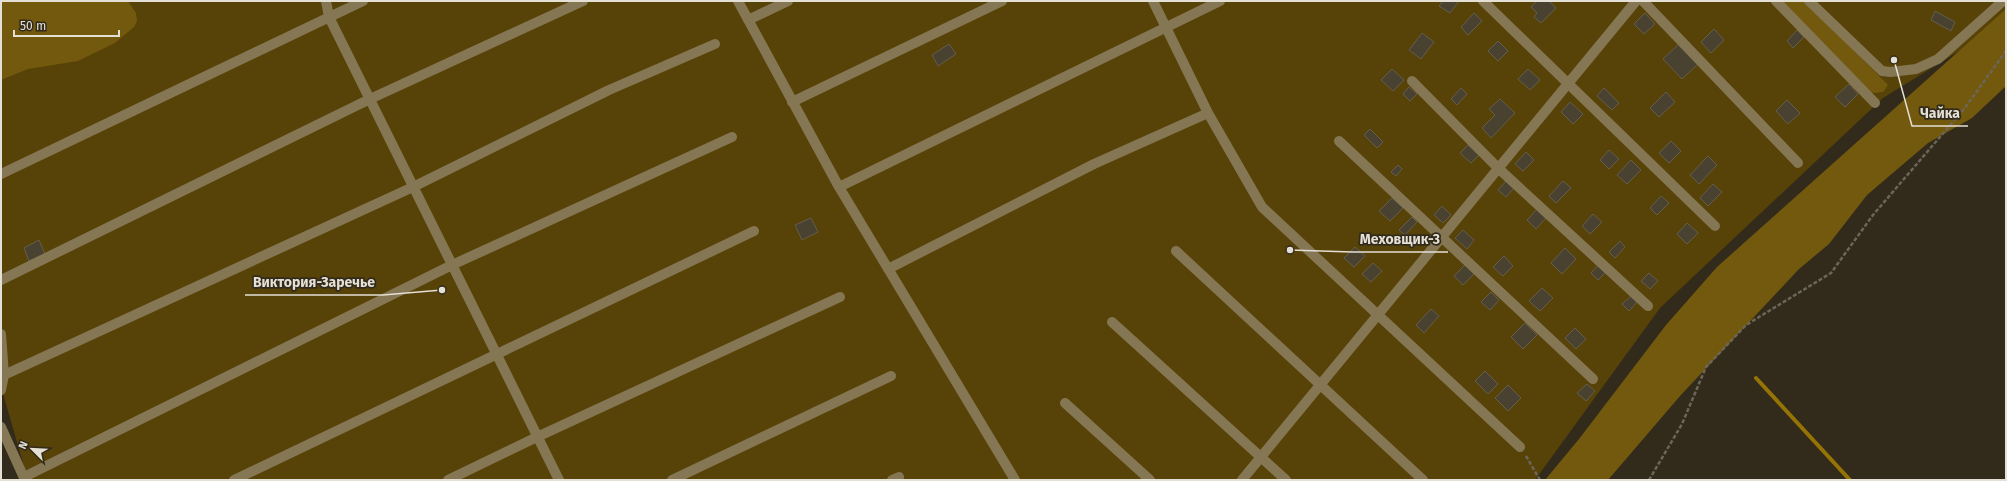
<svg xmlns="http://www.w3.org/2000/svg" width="2007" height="481" font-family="'Fira Sans',sans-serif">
<rect width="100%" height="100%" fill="#322b1b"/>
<path fill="#574207" d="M100,1H2006V22L1883,98L1660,308L1535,480H28L1,387V49Z"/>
<path fill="#73590d" d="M1,1H128L136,13L137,21L134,27L115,43L78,61L28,69L1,80Z
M1779,1H1805L1888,85L1883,92L1874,93L1865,90Z
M2006,9V86L1972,118L1928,143L1867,195L1829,244L1799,269L1680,396L1608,480H1545L1579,439L1666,325L1717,267Z"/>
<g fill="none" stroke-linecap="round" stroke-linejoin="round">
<path stroke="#957304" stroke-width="4" d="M1756,378L1850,480"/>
</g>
<path fill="#494231" stroke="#655e4c" d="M1443,1H1459L1450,13L1439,6Z
M1537,1H1549L1556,8L1541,23L1534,17L1537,13L1531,7Z
M1935,11L1955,22L1951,31L1931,20Z
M1474,13L1482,21L1468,35L1461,27Z
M1645,13L1655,24L1644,34L1634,24Z
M1714,29L1724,40L1711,53L1701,42Z
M1797,30L1804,37L1793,48L1787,41Z
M1422,33L1434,42L1421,59L1409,50Z
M1498,41L1508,51L1498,61L1488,51Z
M949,44L956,54L938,66L932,55Z
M1679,44L1698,64L1682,79L1663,59Z
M1392,69L1404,80L1393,91L1381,80Z
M1528,69L1540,80L1530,90L1518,79Z
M1849,84L1858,94L1845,107L1835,97Z
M1409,87L1417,94L1410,101L1403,94Z
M1461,88L1467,94L1457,105L1451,99Z
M1604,88L1619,103L1612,110L1597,96Z
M1666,92L1675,102L1659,117L1650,108Z
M1500,99L1515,113L1491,138L1482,128L1495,115L1489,109Z
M1787,100L1800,113L1788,124L1776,111Z
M1570,102L1583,114L1573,124L1561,112Z
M1370,129L1383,142L1377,148L1364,135Z
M1671,141L1681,151L1669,163L1659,153Z
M1468,145L1479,155L1471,163L1460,153Z
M1609,150L1619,159L1609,169L1600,160Z
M1526,152L1534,160L1523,171L1515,164Z
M1708,156L1717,165L1699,184L1690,175Z
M1631,160L1641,170L1627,184L1617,175Z
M1398,165L1402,169L1396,176L1391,172Z
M1507,180L1514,188L1506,197L1498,190Z
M1563,181L1571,188L1556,203L1549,196Z
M1713,184L1722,192L1708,206L1700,198Z
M1661,196L1669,203L1657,215L1650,208Z
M1392,198L1403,208L1390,221L1379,211Z
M1442,206L1451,215L1443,223L1434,215Z
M1538,208L1547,217L1536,229L1527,220Z
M1593,214L1602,222L1590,234L1582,226Z
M1412,217L1417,222L1405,235L1399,230Z
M811,218L818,232L802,240L795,225Z
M1687,223L1698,233L1687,244L1677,234Z
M1463,230L1474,240L1467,249L1455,238Z
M39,240L45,254L29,261L24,248Z
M1620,241L1625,247L1615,258L1609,252Z
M1355,247L1365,256L1354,267L1344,258Z
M1565,248L1576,259L1562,274L1551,263Z
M1504,256L1513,266L1503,276L1493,267Z
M1373,263L1382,271L1371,282L1362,274Z
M1599,264L1606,272L1598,280L1591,273Z
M1465,265L1474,274L1463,285L1454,276Z
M1649,273L1658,281L1650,289L1641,281Z
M1542,288L1553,298L1540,311L1529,301Z
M1491,292L1499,300L1490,310L1481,302Z
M1631,296L1637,302L1629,311L1622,304Z
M1431,309L1439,316L1424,333L1416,325Z
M1525,323L1537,335L1523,349L1511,337Z
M1575,328L1586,339L1576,349L1565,338Z
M1485,371L1498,384L1488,394L1475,381Z
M1587,384L1595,391L1586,401L1577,393Z
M1508,385L1521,398L1508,411L1495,398Z"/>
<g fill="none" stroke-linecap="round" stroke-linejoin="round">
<path stroke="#6c6658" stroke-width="2.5" stroke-dasharray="4 2" stroke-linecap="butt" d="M1526,456L1540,480
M1649,480L1682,424L1706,367L1746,325L1831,273L1873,215L1964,109L2006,51"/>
<path stroke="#857654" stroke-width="10" d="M326,1L329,17L559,480
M738,1L839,187L1015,480
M1153,1L1208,113L1262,207L1520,447
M1483,1L1715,226
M1643,1L1798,163
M1776,1L1875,103
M1809,1L1882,71L1891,72L1916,69L1938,59L2003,1
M748,20L788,1
M1412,81L1498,168L1648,306
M792,102L1002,1
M1339,141L1593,379
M1,174L363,1
M839,187L1220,1
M1176,251L1423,480
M888,269L1094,164L1208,113
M1,280L370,99L583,1
M1112,322L1286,480
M1,334L4,375L1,390
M4,375L413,187L609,90L715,44
M1065,403L1150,480
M1,427L25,480
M24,477L452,265L732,137
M234,480L754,231
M448,480L537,437L840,297
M672,480L891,376
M892,480L899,477
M1242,480L1636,1"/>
</g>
<path fill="none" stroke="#e4e0d6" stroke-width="1.5" d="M1894 60L1912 126H1968M1290 250L1352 252H1448M442 290L383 295H245"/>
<g fill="#e4e0d6" stroke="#322b1b" stroke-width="1.5">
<circle cx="1894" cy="60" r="4"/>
<circle cx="1290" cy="250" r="4"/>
<circle cx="442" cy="290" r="4"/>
</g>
<g font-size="14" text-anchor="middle" font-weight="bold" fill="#e4e0d6" stroke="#322b1b" stroke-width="3.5" stroke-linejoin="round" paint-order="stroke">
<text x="1940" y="118">Чайка</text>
<text x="1400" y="244">Меховщик-3</text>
<text x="314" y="287">Виктория-Заречье</text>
</g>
<rect width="2007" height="481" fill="none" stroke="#e4e0d6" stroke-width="4"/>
<g transform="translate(32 449) rotate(294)" stroke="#322b1b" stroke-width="3" paint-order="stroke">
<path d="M0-3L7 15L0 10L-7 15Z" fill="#e4e0d6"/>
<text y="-6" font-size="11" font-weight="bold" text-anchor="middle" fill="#e4e0d6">N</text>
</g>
<path d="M14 30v6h105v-6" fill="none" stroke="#e4e0d6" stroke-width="2"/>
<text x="20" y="30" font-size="12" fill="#e4e0d6" stroke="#322b1b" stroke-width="3" paint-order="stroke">50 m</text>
</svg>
